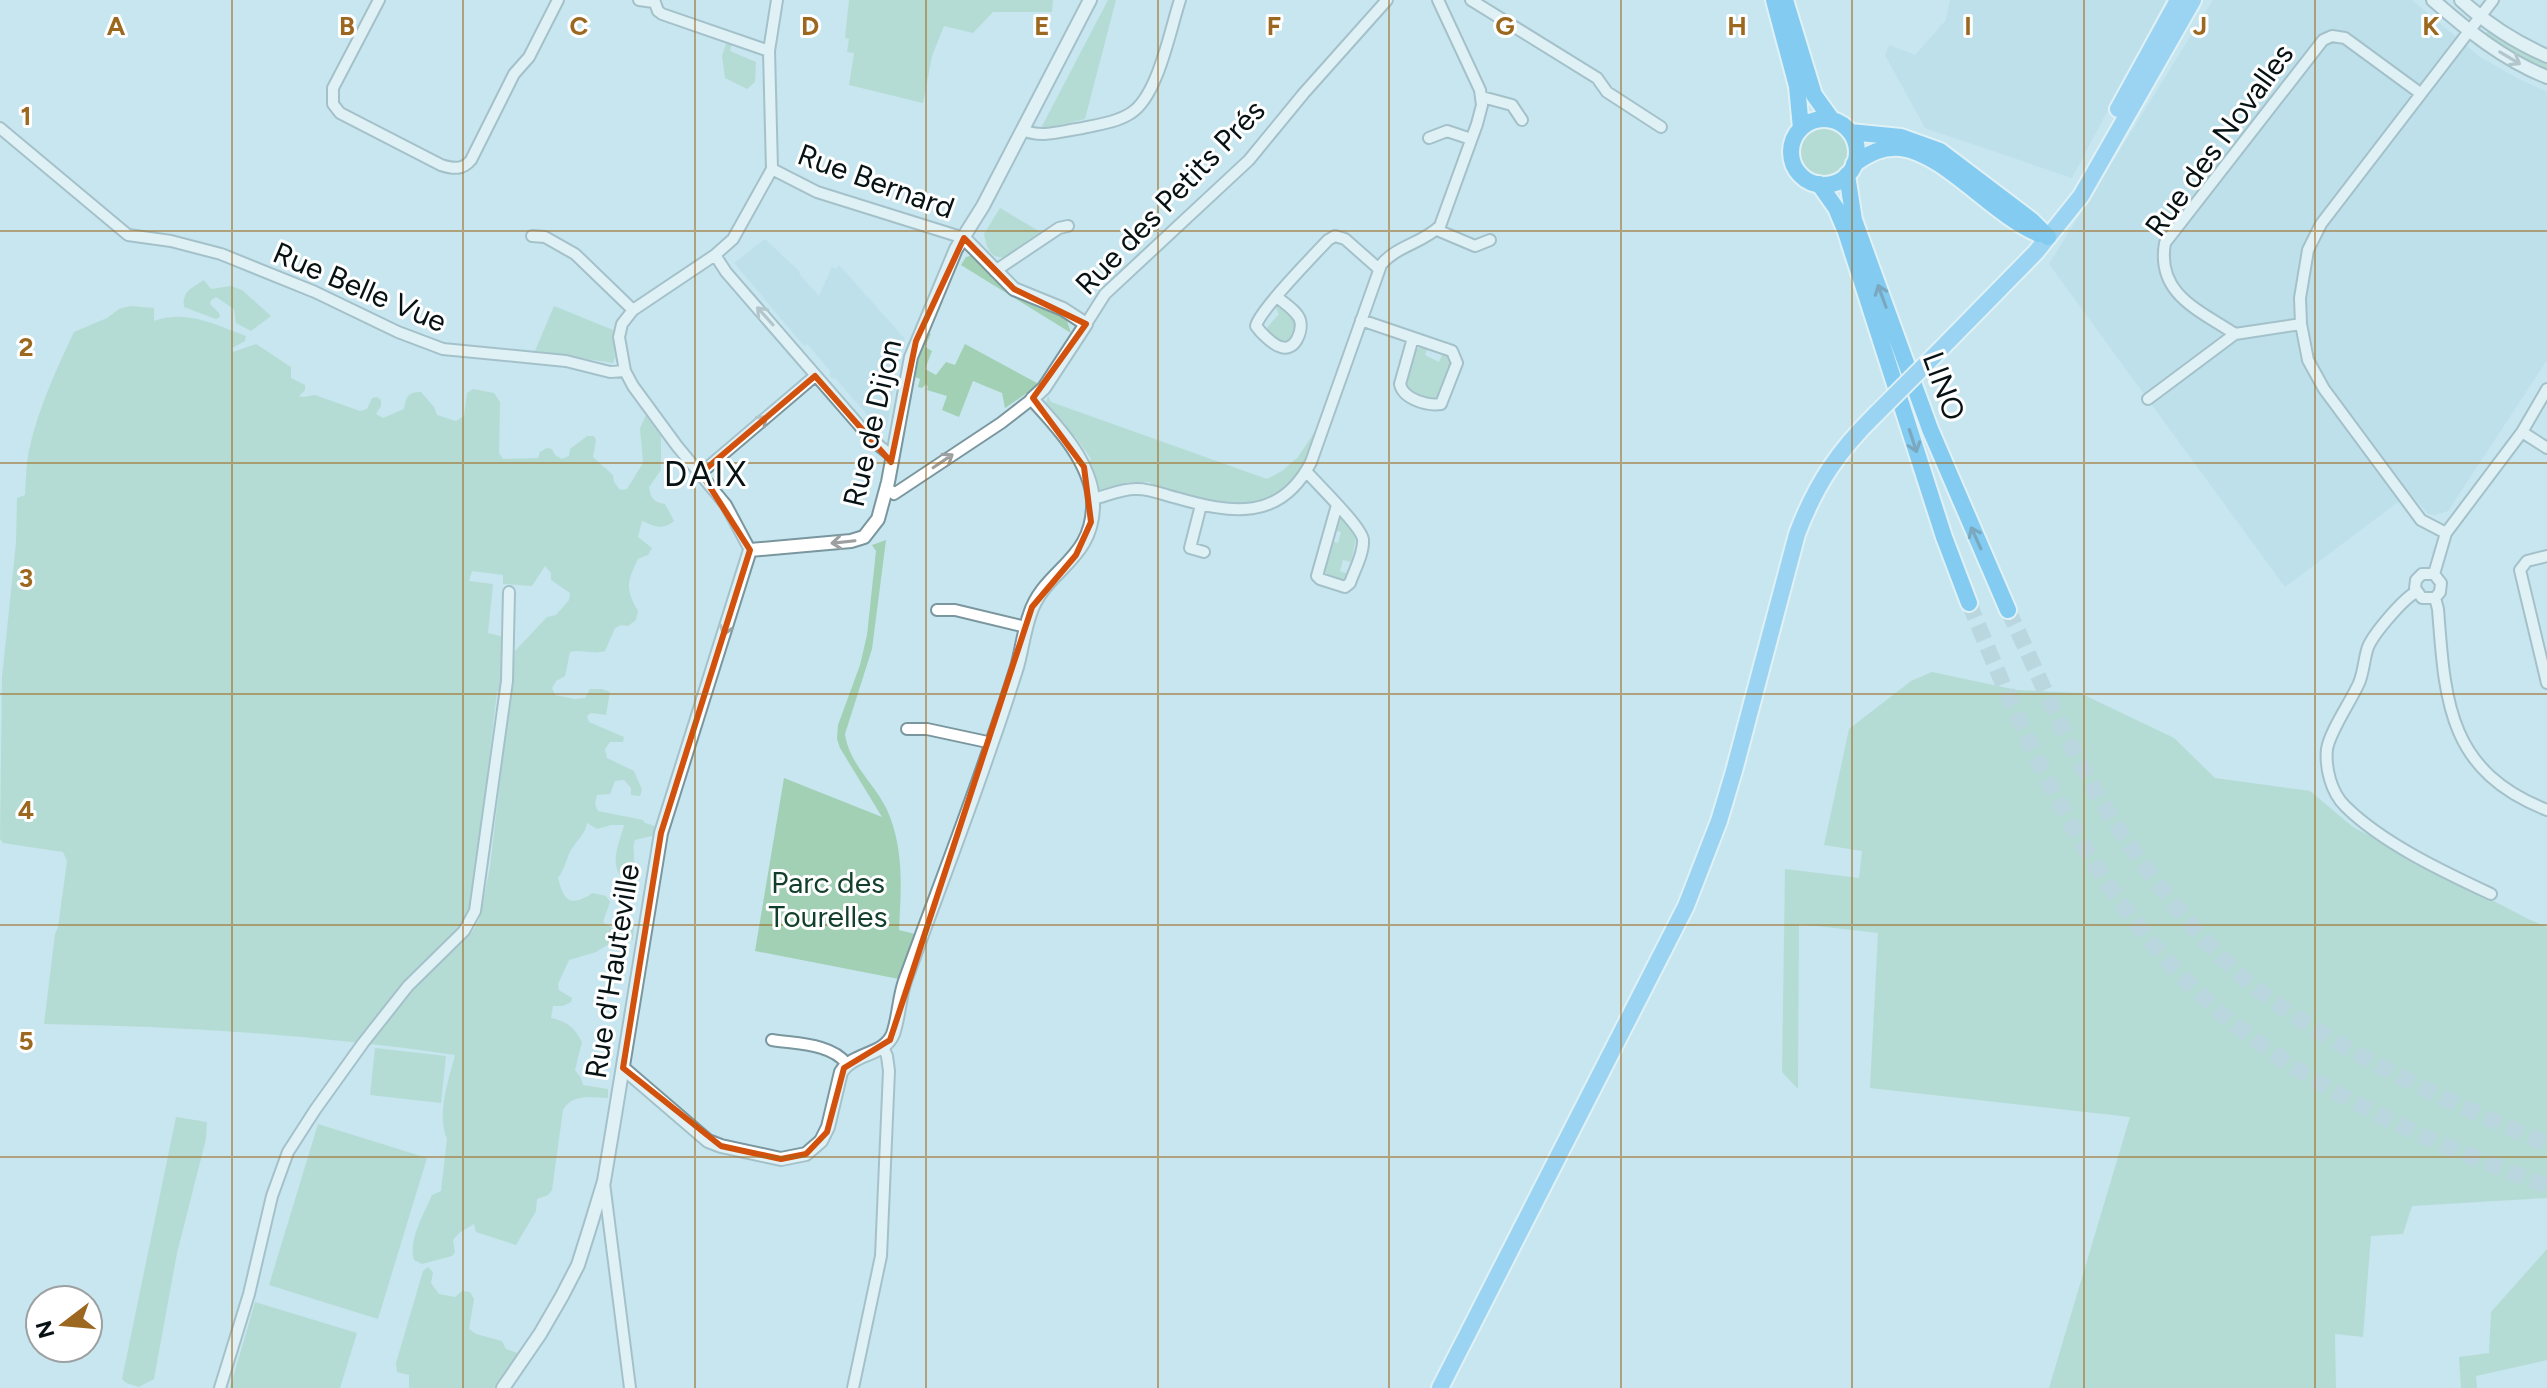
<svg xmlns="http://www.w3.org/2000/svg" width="2547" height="1388" font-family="Figtree,sans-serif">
<rect width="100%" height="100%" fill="#c7e6ef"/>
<path fill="#b3dae6" d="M1950,0H2166L2072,178L1925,128L1885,55L1889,45L1915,55L1946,20Z
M2213,0H2412L2480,57L2517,78L2547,92V360L2448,511L2435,515L2428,514L2410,493L2285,587L2049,264Z
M765,239L800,272L799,274L819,296L832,267L836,269L839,265L905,339L900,351L887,427L876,432L866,422L869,417L835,378L833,379L829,375L831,372L807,344L804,346L734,263Z"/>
<path fill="#a1d0b4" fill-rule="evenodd" d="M849,0H1053L1052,12H993L973,33L944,26L932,56L923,103L849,85L854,53L847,52L849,39L845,38Z
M1108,0H1116L1085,119L1040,130Z
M2488,31L2547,63V72L2519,58L2483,36Z
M727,41L732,43L730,51L756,62L755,82L747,89L725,78L722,56Z
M1798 152a26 26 0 1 1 52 0a26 26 0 1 1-52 0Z
M1000,208L1042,233L1006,257C990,260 986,246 984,234Z
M974,255L1066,318L1071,333L961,265L966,257Z
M204,280L211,289L231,286L242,290L271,316L251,331L236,323L234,309L216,297L211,300L210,304L219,313L220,317L216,319L184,307C182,291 192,288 204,280Z
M130,306L154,308V321C186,309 216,325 246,336L245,341L232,348L233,352L256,344L291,367V378L305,385V390L299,396L304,397L315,395L360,411L367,409L372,398L377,397L381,400V406L376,414L383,418L404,409C406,397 408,392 421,392L434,407L437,415L456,421L464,416L467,393L473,389L494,393L500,402L499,453L503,459L538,458L540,452L547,448L552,449L555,455L562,459L569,456L570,449L587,436H594L596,440L593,457L613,475L614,482L620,490L627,489L643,463L640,428L646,415L661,436V470L649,487C651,498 653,502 665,504L674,521C661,531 655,526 642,521L638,537L652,548L648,555L638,559C627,582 625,588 638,611L636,620L628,626L621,625L615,628L605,651C593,655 582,649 570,652L565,676L556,681L552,688L555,695L575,699L585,698L590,689H602L610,692L606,715L591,713L587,716L589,722L624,737L623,742H610L605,749L607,758L634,771L642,790L640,796L631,795V788L624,780L615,781L610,794L597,795L595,804L598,811L643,820L645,823L658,827L656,835L635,840C631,850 637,857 632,867L625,868L620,875C610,861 620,841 624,825H611L597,829L587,823C585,834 579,838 573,847C566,856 566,868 558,878C564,902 570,907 593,893L606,896L610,902L603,922L612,928H619L624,922H628L634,927L633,940L619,938L596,952L569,960L558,984L559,990L572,998L571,1002L563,1006H553L551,1018C568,1022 574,1027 582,1042L575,1070L581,1078L583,1085L608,1089V1098C591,1098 573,1093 563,1110L552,1190L548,1195L537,1199L536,1211L516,1245L476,1232L474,1224L459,1233L453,1240L455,1252L452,1256L422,1264L414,1260C408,1240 424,1214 432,1195L441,1191L447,1139C436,1114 449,1079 455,1055C318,1035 182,1026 44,1024L55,934L58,927L67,861L63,852L3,843L0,839L2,677L16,543L17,498L25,495C26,480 26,465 29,450C38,409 56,370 74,332L107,318L119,309ZM545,566L551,573V580L570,593L569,600L556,615L547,617L515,651L490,867L479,920L472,932L460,927L472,904L497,692L503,688L508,638L488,633L493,584L469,581L472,571L503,575V584L532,586Z
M554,306L613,330L615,358L613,363L535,351Z
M1275,307C1297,310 1300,323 1291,341H1279L1264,331L1279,314Z
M929,333L931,334L925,347L932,351L925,369L936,375L946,362L955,365L965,344L1037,383L1034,388L1005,408L1002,393L973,381L959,417L942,410L947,396L927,390L928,387L926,384L922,388L918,387L920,379L915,377L920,350Z
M1423,346L1428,347L1425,355L1439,362L1443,352L1447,353L1452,361L1438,399C1426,401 1410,394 1404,384L1415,350Z
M1048,396L1051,402L1267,479L1282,471L1298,457L1320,424C1315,437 1312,452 1304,465C1269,527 1207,501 1153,486L1150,482H1127L1125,485L1099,490L1089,463L1091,459L1075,436H1071L1051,414L1046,403Z
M1337,519H1343L1357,533L1351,562L1343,560L1340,571L1348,574L1345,581L1323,573L1322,567H1326L1331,551L1328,549L1331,541L1338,543L1341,532L1333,530Z
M886,540L872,649L845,734C849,766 880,788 890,817C904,854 901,891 899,930L915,934L899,979L755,951L784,778L882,817L840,748L837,739L838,725L860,665L867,635L876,551L872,545Z
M1932,672L2017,690L2080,693L2174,738L2215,778L2310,791L2353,827L2530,920L2547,927V1198L2412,1206L2403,1234L2371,1236L2363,1337L2335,1334L2336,1388H2049L2130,1117L1870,1088L1878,933L1799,924L1798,1089L1782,1072L1785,869L1859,878L1862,851L1824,845L1849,729L1911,681Z
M375,1048L446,1056L441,1103L370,1095Z
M176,1117L207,1122L206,1139L177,1253L154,1379L139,1387L126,1383L122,1379Z
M318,1124L427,1158L378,1319L269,1285Z
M2547,1249V1360L2476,1376L2477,1388H2461L2459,1357L2489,1353L2491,1312Z
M428,1267L433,1272L431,1283L439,1294L455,1297L462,1291L470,1292L474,1299L469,1329L476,1334L502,1341L506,1349L518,1353L494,1388H409V1375L397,1372L396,1363L423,1271Z
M255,1302L357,1333L340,1388H230Z"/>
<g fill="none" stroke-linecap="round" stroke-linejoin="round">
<path stroke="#aac6ce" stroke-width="16" stroke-dasharray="16 8" stroke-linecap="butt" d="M1969,603C2027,743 2087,887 2199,993C2295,1085 2424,1140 2547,1186
M2008,610C2042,682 2072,759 2117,826C2158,888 2212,958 2273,1001C2353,1058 2457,1106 2547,1144"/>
<g stroke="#7a969e" stroke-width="14">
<path id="minor" d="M379,0L333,88V104L340,113L441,165C453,169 463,170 471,160L514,74L529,57L558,0
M639,0L654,2
M654,0L658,11L662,14L769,51
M1471,0L1597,78L1607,92L1661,127
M1482,97L1512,105L1522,120
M0,128L128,235L171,241L221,254L315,292L398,332L443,349L566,361L610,372L625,371
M1023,130C1041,138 1058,132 1077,129C1095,125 1116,123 1131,113C1158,96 1170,30 1180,0
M1429,138L1447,131L1471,139
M772,169L817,192L964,238
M1437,230L1475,246L1490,240
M532,236L545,237L575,254L633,310
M715,255L726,272L871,439L888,453H893
M995,271L1059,228L1068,226
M1277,297C1284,303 1297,311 1300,320C1303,331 1295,352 1281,347C1273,345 1261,333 1256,326C1259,311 1314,255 1328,240L1335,236L1345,239L1379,269
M1361,320L1452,351L1457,363L1441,404C1427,406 1403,399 1400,384L1413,338
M1086,324L1105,294L1249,160L1304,93L1387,0
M2301,324L2235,334C2199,310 2156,294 2165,243L2323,40L2332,36L2345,38L2420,93
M2148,399L2235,334
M2522,432L2547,448
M1306,471C1316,483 1363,528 1363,540C1364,553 1354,571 1350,583L1345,587L1320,579L1317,576L1337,505
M701,473L815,376
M887,487L894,494L1001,423L1032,399
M1093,499C1106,496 1121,489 1135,489C1149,488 1164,495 1177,498C1232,514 1281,521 1311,462L1381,265C1396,246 1423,243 1440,226L1477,124L1482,105L1480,90L1438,0
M1201,505L1190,548L1204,552
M2446,533L2421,520L2324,389L2308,360L2301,324L2300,298L2308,250L2321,224L2493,0
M750,550L726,505L677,446L633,386L625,371L619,337L622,324L633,310L715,255L733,239L772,169L769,51L777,0
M2547,556L2527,561L2520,570L2547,683
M2434,574L2446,533L2522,432L2547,389
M2434,574H2422L2416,580L2415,588L2422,598H2435
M2434,574L2441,583L2440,592L2435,598
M2416,592C2403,599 2374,633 2368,647C2364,658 2364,671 2359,683C2351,701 2330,731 2327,749C2325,768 2331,792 2345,806C2382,843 2444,872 2491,894
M2435,598L2438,609C2445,702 2448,771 2547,810
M937,610H955L1026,627
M907,729H927L992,743
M772,1040C796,1044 831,1043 847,1064
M604,1183L630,1388
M220,1388L249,1294L272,1196L288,1152L315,1110L363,1043L408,986L464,931L475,911L507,681L509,592
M853,1388L881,1256L889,1071L887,1056L883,1047"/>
</g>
<g stroke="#7a969e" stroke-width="16">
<path id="tertiary" d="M2433,0C2467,30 2504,60 2547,77
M2461,0C2487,24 2515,42 2547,56
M623,1068L708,1141L721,1146L781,1159L806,1154L821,1141L828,1127L841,1072C854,1052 884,1056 893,1034C899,1017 899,998 905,981C934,901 965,822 992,742C1001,717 1009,692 1017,667C1022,649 1024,631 1030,614C1044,569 1095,561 1093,501C1091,462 1057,426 1032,399L1044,388L1086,324L1063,309L1014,289L964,238
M503,1388L540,1334L562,1296L578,1265L590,1227L604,1181L613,1127L661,833L750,550L851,541L864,537L878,519L888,482L911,357L956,249L983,206L1090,0"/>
</g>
<g stroke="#fff" stroke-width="20">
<path id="primary" d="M2118,109L2178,0
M1933,357L2036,252L2081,196L2193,0
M1440,1388L1686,906L1719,821L1734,771L1797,534C1816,484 1838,451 1876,414"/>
</g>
<g stroke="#fff" stroke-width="20">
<path id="trunk" d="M1774,0L1797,86L1801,128
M1785,0L1814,95L1832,120
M1791 152a33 33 0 1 1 66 0a33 33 0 1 1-66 0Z
M1850,132L1901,137L1940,151L2031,220L2048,237
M1854,164C1868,154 1882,146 1901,148C1944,153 1994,216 2039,234
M1847,175L1854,220L1930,429L2008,610
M1819,184L1836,208L1846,232L1944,537L1969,603"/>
</g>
<use href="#minor" stroke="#fff" stroke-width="10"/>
<use href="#tertiary" stroke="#fff" stroke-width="12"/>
<use href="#primary" stroke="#66bff6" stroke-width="16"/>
<use href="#trunk" stroke="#33aaf3" stroke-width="16"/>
<g stroke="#fff" stroke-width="20" stroke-linecap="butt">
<path id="primary-bridge" d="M1876,414L1933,357"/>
</g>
<use href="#primary-bridge" stroke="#66bff6" stroke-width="16"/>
</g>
<defs><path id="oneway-shaft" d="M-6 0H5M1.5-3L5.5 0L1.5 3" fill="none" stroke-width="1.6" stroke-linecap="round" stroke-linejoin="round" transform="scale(2)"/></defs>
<g stroke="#9ca0a1">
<use href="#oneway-shaft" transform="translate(2510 58) rotate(31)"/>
<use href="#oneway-shaft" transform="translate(765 316) rotate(-132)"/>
<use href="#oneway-shaft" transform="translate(758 424) rotate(-41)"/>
<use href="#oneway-shaft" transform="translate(943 461) rotate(-34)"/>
<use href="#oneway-shaft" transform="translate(843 542) rotate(174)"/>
<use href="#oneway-shaft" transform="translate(727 624) rotate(107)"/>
</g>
<g stroke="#1d5e84">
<use href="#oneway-shaft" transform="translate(1882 296) rotate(-110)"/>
<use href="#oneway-shaft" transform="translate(1913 441) rotate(72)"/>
<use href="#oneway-shaft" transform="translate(1976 538) rotate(-114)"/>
</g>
<path d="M0 0H2547V1388H0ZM964,238L1014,289L1086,324L1033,398L1084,467L1091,522L1076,555L1032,607L890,1040L844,1068L827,1132L806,1154L781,1159L721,1146L623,1068L661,833L750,550L701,473L815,376L891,462L916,341Z" fill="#c7e6ef" fill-opacity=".55" fill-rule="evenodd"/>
<path fill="none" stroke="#d2520d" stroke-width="6" stroke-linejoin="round" d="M964,238L1014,289L1086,324L1033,398L1084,467L1091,522L1076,555L1032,607L890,1040L844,1068L827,1132L806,1154L781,1159L721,1146L623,1068L661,833L750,550L701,473L815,376L891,462L916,341Z"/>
<path fill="none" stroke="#9c671f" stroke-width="2" stroke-opacity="0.55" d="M232,0V1388M463,0V1388M695,0V1388M926,0V1388M1158,0V1388M1389,0V1388M1621,0V1388M1852,0V1388M2084,0V1388M2315,0V1388M0,231H2547M0,463H2547M0,694H2547M0,925H2547M0,1157H2547"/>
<g text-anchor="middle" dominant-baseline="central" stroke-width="6" stroke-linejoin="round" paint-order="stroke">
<g font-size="30" fill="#071215" stroke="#fff">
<text transform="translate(2219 140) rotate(-54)">Rue des Novalles</text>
<text transform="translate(876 181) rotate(20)">Rue Bernard</text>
<text transform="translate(1170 197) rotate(-46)">Rue des Petits Prés</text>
<text transform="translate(360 287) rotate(23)">Rue Belle Vue</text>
<text transform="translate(1944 386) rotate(70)">LINO</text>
<text transform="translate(872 423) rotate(-77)">Rue de Dijon</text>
<text transform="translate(612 971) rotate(-81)">Rue d'Hauteville</text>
</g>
<g font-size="30" fill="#113f29" stroke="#fff">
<text x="828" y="882">Parc des<tspan x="828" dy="34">Tourelles</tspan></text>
</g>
<g font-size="34" letter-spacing="2" fill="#071215" stroke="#fff">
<text x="706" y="474">DAIX</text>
</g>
</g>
<g font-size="26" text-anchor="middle" font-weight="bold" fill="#9c671f" stroke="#fff" stroke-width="6" stroke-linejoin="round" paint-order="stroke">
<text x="116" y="35">A</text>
<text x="347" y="35">B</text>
<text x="579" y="35">C</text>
<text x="810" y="35">D</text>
<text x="1042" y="35">E</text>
<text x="1274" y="35">F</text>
<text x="1505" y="35">G</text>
<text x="1737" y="35">H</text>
<text x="1968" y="35">I</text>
<text x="2200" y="35">J</text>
<text x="2431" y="35">K</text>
<text x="26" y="125">1</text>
<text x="26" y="356">2</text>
<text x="26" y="587">3</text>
<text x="26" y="819">4</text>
<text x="26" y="1050">5</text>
</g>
<g transform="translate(64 1324) rotate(254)"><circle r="38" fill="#ffffff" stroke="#9ca0a1" stroke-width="2"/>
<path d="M0-6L14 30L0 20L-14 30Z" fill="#9c671f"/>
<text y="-12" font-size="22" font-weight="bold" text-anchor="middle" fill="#071215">N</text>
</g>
</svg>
